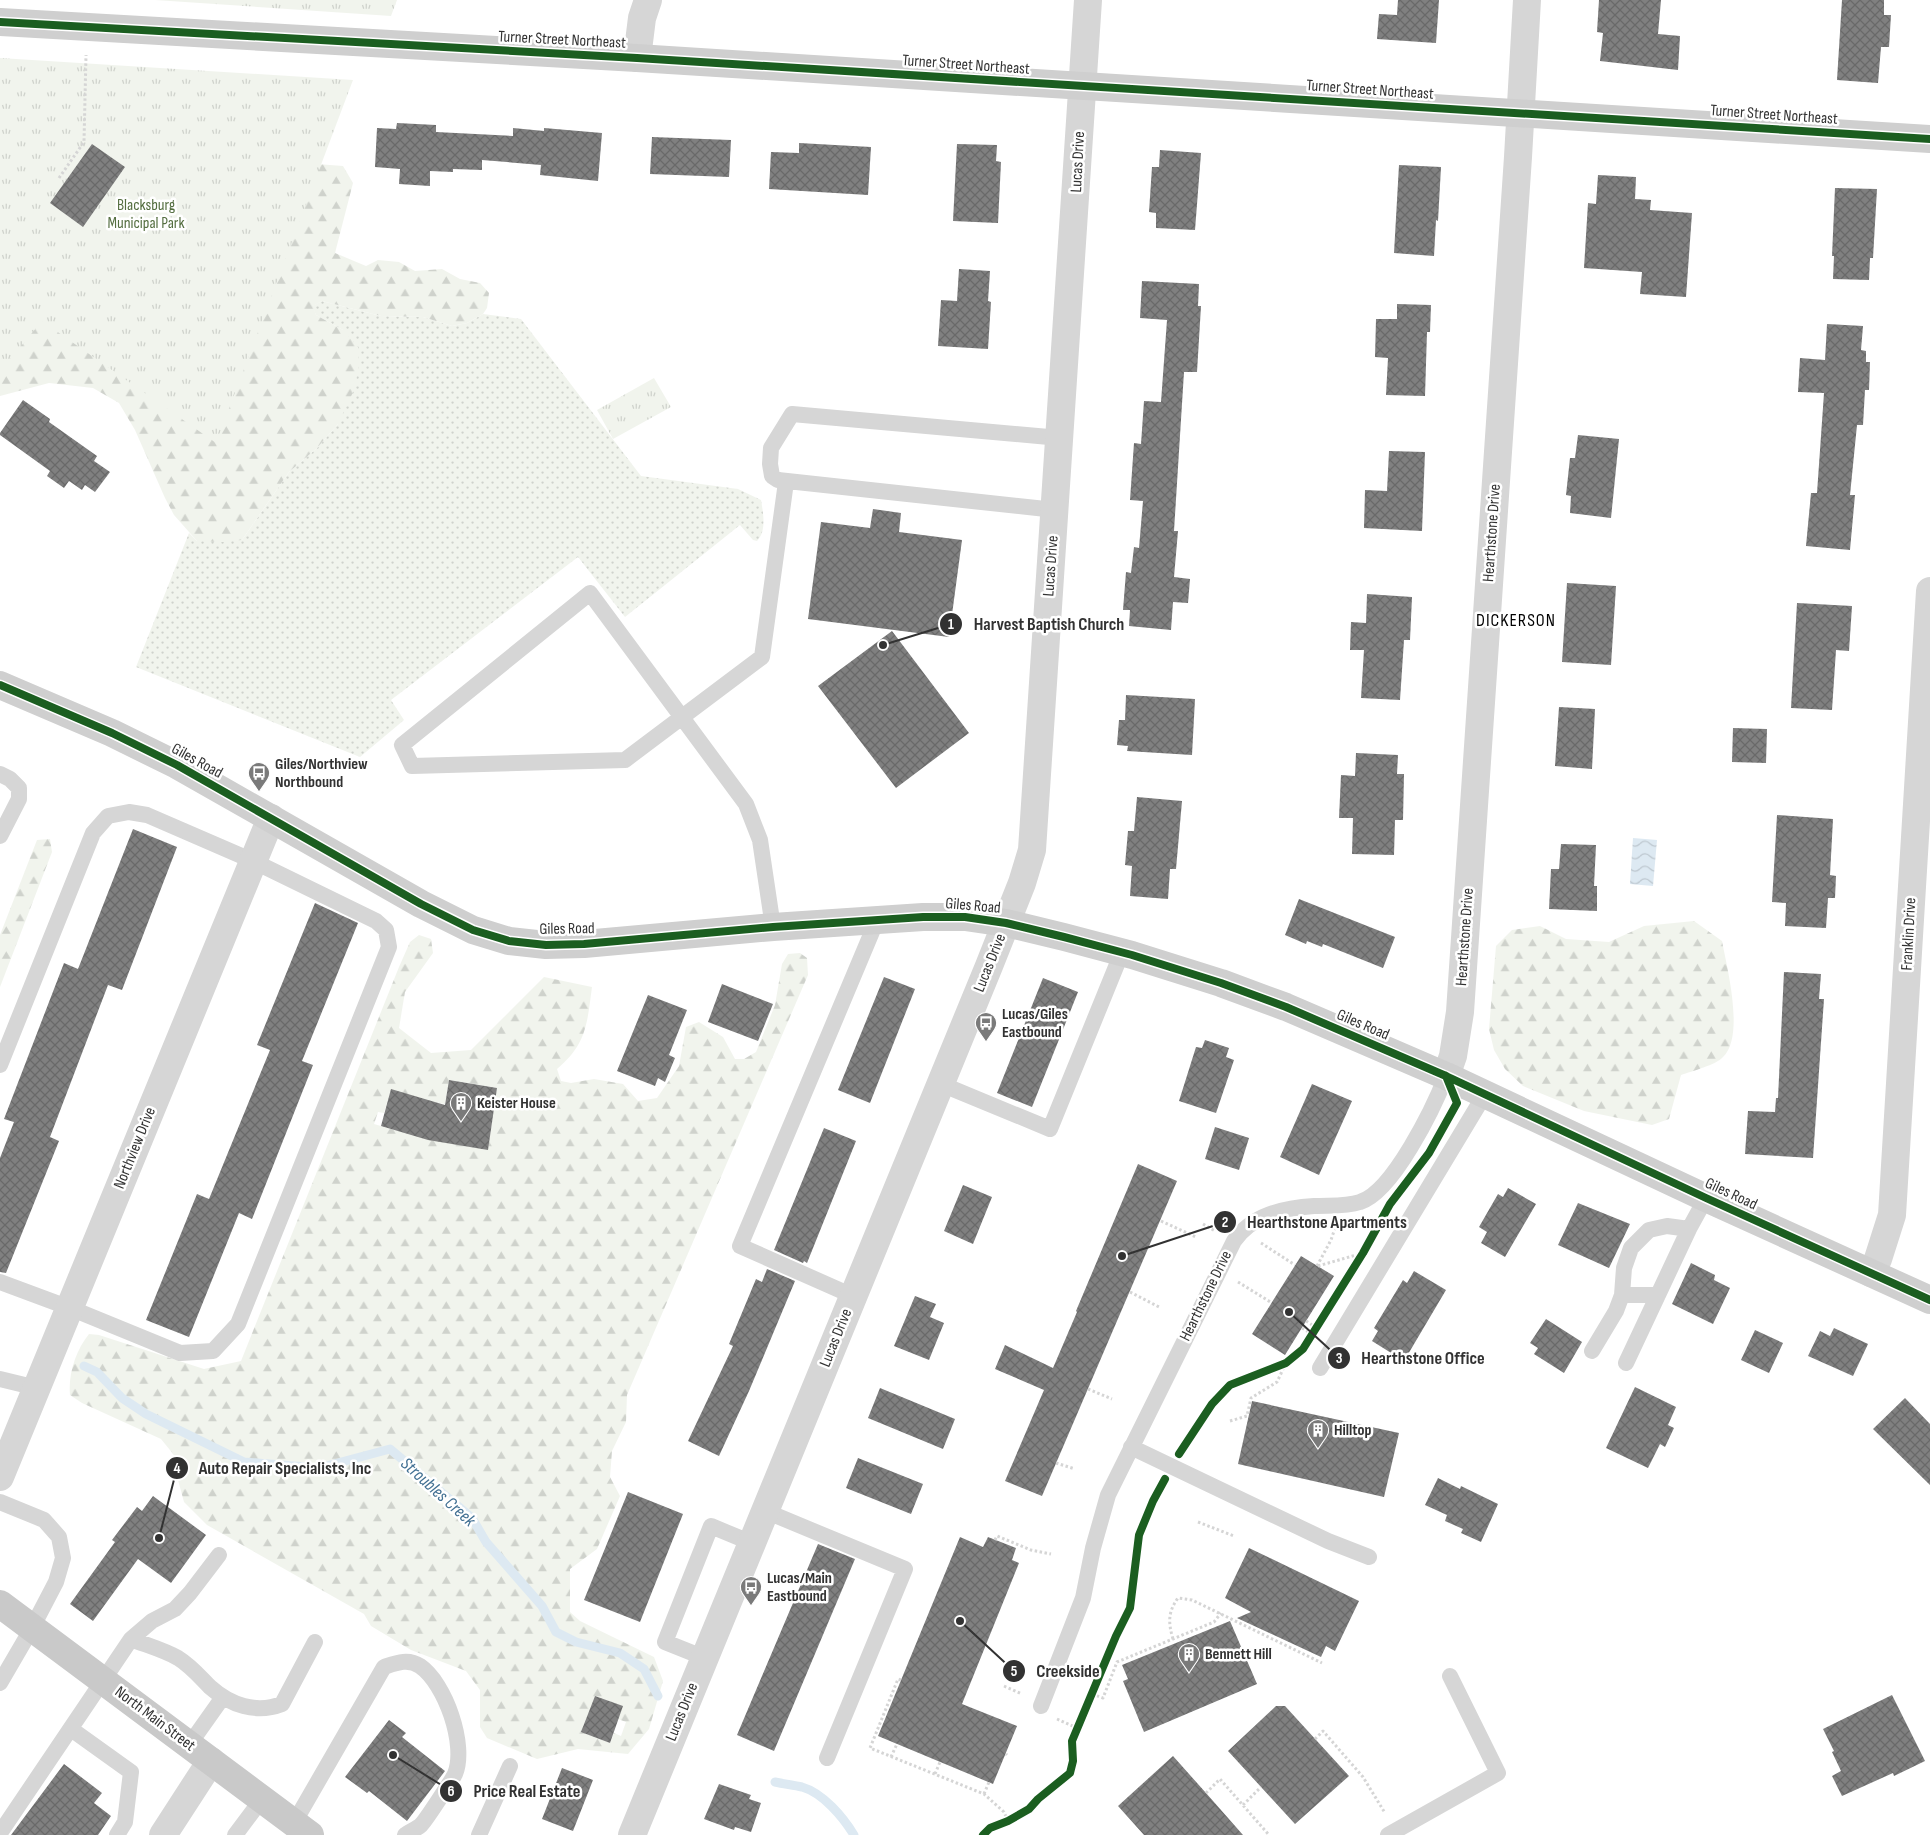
<svg xmlns="http://www.w3.org/2000/svg" width="1930" height="1835" font-family="'Sofia Sans Condensed',sans-serif">
<defs>
<pattern id="grass-dots" width="8" height="8" patternUnits="userSpaceOnUse" patternTransform="scale(1.25)"><rect width="8" height="8" fill="#f1f4ed"/><path d="M2 2h.1M6 6h.1" fill="none" stroke="#cfd2cc" stroke-width="1.8" stroke-linecap="round"/></pattern>
<pattern id="forest-firs" width="22" height="20" patternUnits="userSpaceOnUse" patternTransform="scale(1.25)"><rect width="22" height="20" fill="#f1f4ed"/><path d="M5 1l3.5 6h-7zM16 11l3.5 6h-7z" fill="#cfd2cc"/></pattern>
<pattern id="park-tufts" width="24" height="20" patternUnits="userSpaceOnUse" patternTransform="scale(1.25)"><rect width="24" height="20" fill="#f1f4ed"/><path d="M3 7l-1-3M5 7V3M7 7l1-3M15 17l-1-3M17 17v-4M19 17l1-3" fill="none" stroke="#cfd2cc"/></pattern>
<pattern id="water-waves" width="16" height="10" patternUnits="userSpaceOnUse" patternTransform="scale(1.25)"><rect width="16" height="10" fill="#dde9f2"/><path d="M0 5q4-4 8 0t8 0" fill="none" stroke="#bec8d0"/></pattern>
<pattern id="building-cross-hatch" width="8" height="8" patternUnits="userSpaceOnUse" patternTransform="scale(1.25)"><rect width="8" height="8" fill="#808080"/><path d="M0 0l8 8M0 8l8-8" fill="none" stroke="#696969"/></pattern>
</defs>
<rect width="100%" height="100%" fill="#fff"/>
<path fill="url(#grass-dots)" d="M322,301L381,316L423,317L452,326L467,323L483,314L521,319L641,476L738,489L761,500C763,512 767,531 757,541L753,540L740,525L625,617L578,557L391,700L404,720L360,757L136,667L189,533L197,541L242,540L289,472L317,448L338,424L343,330L316,315L312,306Z"/>
<path fill="url(#forest-firs)" fill-rule="evenodd" d="M304,163L343,166L353,183L335,253L366,266L378,260L399,262L415,271L442,269L460,279L480,283L489,293L487,308L483,314L467,323L452,326L423,317L381,316L322,301L313,306L316,315L343,330L358,347L359,366L354,390L338,424L317,448L289,472L242,540L223,542L197,541L174,515L165,498L135,430L119,403L93,388L49,383L0,396V280Z
M50,839L52,852L0,987V935L37,840Z
M1694,921L1722,941C1727,968 1745,1036 1723,1057C1716,1065 1692,1071 1681,1075L1669,1119L1652,1125L1584,1111L1523,1086L1505,1069L1494,1050L1489,1029L1496,946L1512,930L1540,926L1566,939L1609,942L1644,926Z
M419,935L431,939L433,953L405,992L399,1028L431,1053L471,1050L544,977L592,987C587,1023 587,1044 557,1069L561,1081L571,1083L594,1079L623,1084L638,1101L657,1098L679,1066L686,1027L699,1022L723,1037L735,1059H744L756,1052L775,1005L782,964L788,954L800,953L807,958L808,975L627,1395L626,1422L612,1451L610,1477L620,1496L597,1549L570,1569V1612L580,1621L654,1657L663,1681L649,1729L628,1754L578,1749L537,1759L487,1738L480,1727V1690L466,1671L411,1650L371,1626L364,1614L207,1525L184,1502L178,1480V1460L161,1439L82,1403L70,1395C68,1374 76,1350 89,1334L99,1335L204,1369L241,1361L399,967L410,942ZM449,1080L497,1088L488,1149L434,1102L445,1104ZM391,1090L408,1095L398,1131L374,1124L378,1112L384,1113ZM595,1696L622,1706L618,1719L626,1722L621,1736L614,1733L610,1743L582,1732Z"/>
<path fill="url(#park-tufts)" d="M155,0H397L391,16Z
M0,58L353,80L216,443L42,321L6,364L0,356Z
M654,378L671,407L613,439L597,410Z"/>
<path fill="url(#water-waves)" d="M1633,838L1657,840L1653,886L1630,884Z"/>
<g fill="none" stroke-linecap="round" stroke-linejoin="round">
<path stroke="#dde9f2" stroke-width="9" d="M84,1366L97,1372L122,1398L146,1414L244,1462L319,1468L390,1449L472,1518L486,1542L542,1606L556,1632L576,1642L620,1653L644,1669L658,1696
M775,1782C784,1784 793,1785 802,1787C823,1793 843,1817 854,1835"/>
</g>
<path fill="url(#building-cross-hatch)" d="M1398,0H1439L1436,43L1377,39L1379,14L1397,15Z
M1599,0H1661L1658,34L1680,36L1678,70L1600,61L1603,33L1597,32Z
M1842,0H1884V15H1891L1889,47H1881L1878,83L1837,80Z
M397,123L436,125V132L513,136V128L544,131V128L602,133L598,181L540,175L541,165L482,160V170L453,169V172L430,171V186L399,184L400,169L375,167L377,128L396,129Z
M652,137L731,140L729,177L650,174Z
M799,143L871,147L868,195L769,189L771,152L799,153Z
M92,144L125,167L83,227L50,203Z
M957,144L997,145L996,161L1001,162L998,223L953,221Z
M1160,150L1201,153L1195,230L1156,228V213L1149,212L1152,167H1159Z
M1399,165L1441,167L1438,221L1436,220L1434,256L1394,253Z
M1598,175L1636,177L1635,199L1651,200L1650,210L1692,213L1686,297L1640,294L1642,272L1584,268L1588,203L1596,204Z
M1835,188L1877,189L1873,258H1870L1869,280L1833,279L1834,256H1832Z
M959,269L990,271L988,301L991,302L988,349L938,346L941,300L957,301Z
M1142,281L1199,284L1198,306H1201L1197,372H1184L1174,531H1178L1174,577L1190,579L1188,603L1173,602L1171,630L1129,626L1130,610H1123L1126,572L1131,573L1134,547L1139,548L1143,501L1130,500L1134,443L1141,444L1144,401L1161,402L1167,320L1140,318Z
M1397,304L1431,305L1430,332H1427L1425,396L1386,395L1388,358L1375,357L1376,319H1397Z
M1827,324L1863,326L1861,350L1866,351V362H1870L1869,390H1865L1863,425H1857L1850,495H1855L1850,550L1806,546L1811,493H1817L1824,393L1798,392L1800,358L1825,360Z
M23,400L50,419L49,422L97,456L94,461L110,472L95,492L85,485L82,490L69,481L64,488L47,476L50,471L0,435V433Z
M1578,435L1619,439L1611,518L1570,513L1571,496L1566,495L1570,458H1575Z
M1389,451L1425,452L1422,531L1364,528L1365,490L1387,491Z
M873,509L901,513L899,532L962,540L949,637L808,619L821,522L870,528Z
M1567,583L1616,586L1611,665L1562,662Z
M1367,594L1412,597L1410,640H1404L1400,700L1361,698L1364,650H1350L1351,622L1366,623Z
M1797,603L1852,606L1849,651L1836,650L1832,710L1791,708Z
M892,631L969,733L896,788L818,686Z
M1126,695L1195,699L1192,755L1127,751L1128,746L1117,745L1119,720H1125Z
M1559,707L1595,709L1592,769L1555,766Z
M1733,728L1767,729L1766,763L1732,762Z
M1356,753L1398,755L1397,774H1404L1403,820H1395L1394,855L1352,854L1353,818H1339L1341,775L1355,776Z
M1137,797L1182,801L1176,869H1170L1168,899L1130,896L1132,866L1125,865L1128,831H1134Z
M1777,815L1833,819L1830,875L1836,876L1835,898H1828L1826,928L1785,926L1786,903L1772,902Z
M133,829L177,847L122,990L108,985L50,1137L59,1141L6,1273L0,1272V1158L14,1122L4,1119L64,963L78,969Z
M1561,844L1596,845L1594,886H1597V911L1549,909L1551,869H1559Z
M1299,899L1395,937L1383,968L1323,944L1322,947L1307,941L1306,944L1285,935Z
M315,903L358,923L302,1061L313,1065L252,1219L239,1213L189,1337L146,1320L197,1194L209,1199L270,1050L257,1045Z
M1784,972L1821,974L1819,999H1824L1813,1158L1745,1154L1748,1111L1775,1112L1776,1098H1778Z
M884,977L915,989L870,1103L838,1090Z
M1043,978L1078,992L1032,1107L997,1093Z
M722,984L773,1004L758,1041L708,1022Z
M648,995L687,1010L669,1055L675,1058L665,1082L658,1078L655,1086L617,1071Z
M1205,1040L1229,1048L1226,1057L1234,1060L1216,1113L1179,1101L1196,1047L1202,1048Z
M449,1080L497,1088L488,1150L428,1140L381,1126L391,1089L445,1105Z
M1312,1084L1352,1101L1319,1175L1280,1157Z
M1215,1127L1249,1138L1239,1170L1205,1159Z
M824,1128L856,1141L807,1263L804,1261L803,1263L774,1250Z
M1138,1164L1177,1181L1042,1496L1005,1481L1044,1390L995,1369L1005,1345L1053,1368L1077,1312L1076,1311Z
M963,1185L992,1197L973,1244L944,1231Z
M1508,1188L1536,1204L1505,1257L1481,1243L1487,1232L1479,1227L1498,1194L1503,1197Z
M1578,1203L1630,1224L1609,1268L1558,1245Z
M1301,1256L1334,1276L1285,1355L1252,1334Z
M1691,1263L1715,1275L1714,1280L1730,1288L1713,1324L1672,1304Z
M767,1269L795,1281L749,1391L719,1456L688,1441L733,1346L729,1344L756,1279L762,1282Z
M1414,1271L1446,1290L1404,1361L1372,1341L1378,1331L1374,1328L1403,1280L1407,1283Z
M915,1296L936,1304L930,1317L944,1323L929,1360L894,1346Z
M1546,1319L1582,1342L1564,1373L1534,1354L1538,1348L1530,1343Z
M1834,1328L1868,1344L1853,1376L1808,1356L1820,1331L1830,1336Z
M1755,1330L1783,1343L1769,1373L1741,1360Z
M1635,1387L1676,1407L1668,1425L1674,1428L1665,1447L1660,1444L1648,1468L1606,1448Z
M880,1388L955,1419L943,1449L868,1418Z
M1905,1398L1930,1424V1485L1873,1429Z
M1252,1401L1399,1433L1384,1497L1238,1464Z
M858,1458L923,1484L911,1514L846,1488Z
M1438,1478L1460,1489L1461,1486L1498,1504L1481,1542L1461,1533L1463,1529L1445,1521L1447,1515L1425,1505Z
M628,1492L683,1514L640,1622L584,1600Z
M153,1496L206,1535L171,1583L138,1559L93,1621L70,1604L115,1542L112,1540L137,1507L142,1511Z
M960,1537L983,1547L988,1537L1016,1548L1012,1560L1019,1563L962,1704L1017,1726L993,1784L878,1736Z
M818,1544L855,1559L774,1751L737,1735Z
M1249,1548L1359,1601L1335,1651L1326,1646L1321,1657L1237,1618L1251,1612L1225,1598Z
M1230,1621L1257,1684L1144,1732L1123,1681L1128,1679L1122,1665Z
M1892,1695L1925,1761L1894,1776L1893,1773L1842,1796L1832,1776L1841,1771L1832,1752L1834,1751L1823,1729Z
M595,1696L623,1706L610,1743L581,1732Z
M1276,1706H1285L1349,1776L1295,1824L1228,1751Z
M389,1720L406,1733L402,1737L445,1771L407,1821L369,1791L367,1793L345,1777Z
M1173,1756L1206,1793L1243,1835H1144L1118,1806Z
M64,1764L102,1793L94,1803L111,1816L98,1835H11Z
M562,1768L593,1780L573,1831L542,1819Z
M719,1784L751,1795L749,1799L761,1803L751,1832L735,1827L734,1830L704,1819Z"/>
<g fill="none" stroke-linecap="round" stroke-linejoin="round">
<path stroke="#d5d5d5" stroke-width="3" stroke-dasharray="2.5 2.5" stroke-linecap="butt" d="M59,178L84,142L86,55
M1161,1221L1196,1237
M1203,1224L1215,1231
M1261,1243L1295,1265
M1317,1266L1331,1240L1335,1228
M1318,1266L1363,1253
M1238,1282L1272,1303
M1130,1292L1159,1307
M1306,1321L1317,1328
M1302,1328L1313,1335
M1088,1389L1112,1399
M1230,1421L1247,1416L1251,1398L1277,1382L1286,1363
M1056,1463L1075,1469
M1198,1522L1234,1536
M995,1540L997,1536L1031,1550L1051,1554
M1173,1639C1168,1622 1168,1612 1178,1598L1192,1600L1322,1663
M901,1680L898,1679L870,1748L984,1794L1004,1812L1008,1821
M1004,1686L1022,1694
M1092,1694L1103,1698L1117,1662L1214,1622L1221,1613
M1057,1719L1077,1728
M1315,1739L1323,1731L1363,1777L1385,1813
M1006,1754L1007,1755
M891,1757L897,1744
M935,1774L940,1762
M1206,1793L1220,1779L1269,1835
M984,1794L989,1782
M1243,1805L1261,1787"/>
<path stroke="#d6d6d6" stroke-width="16" d="M1055,510L778,480L772,476L770,464L771,448L792,414L1060,438
M0,774L10,779L19,788V799L0,836
M773,927L760,840L746,804L590,593L402,745L412,766L625,760L762,657L786,482
M0,1065L93,833L108,816L129,812L147,815L253,861L376,921L386,930L389,947L238,1324L213,1351L180,1353L70,1308L0,1282
M941,1084L1050,1129L1122,952
M1622,1295H1658
M853,1296L740,1246L877,920
M1592,1351L1616,1311L1622,1295L1624,1268L1631,1248L1649,1230L1667,1226L1689,1229
M1626,1363L1689,1229L1706,1198
M1320,1368L1485,1094
M0,1379L37,1388
M1131,1447L1328,1541L1369,1557
M0,1502L44,1520L59,1537L63,1558L56,1582L32,1628L0,1683
M765,1511L905,1569L827,1758
M131,1639C146,1645 164,1650 178,1658C191,1666 200,1677 210,1687C230,1705 256,1714 282,1704L315,1642
M705,1658L665,1642L711,1526L752,1543
M1041,1706L1083,1598L1093,1548L1108,1495L1234,1241C1252,1215 1283,1208 1314,1206C1329,1205 1345,1207 1360,1202C1393,1192 1434,1107 1446,1076
M71,1729L131,1772L125,1822L117,1835
M189,1745L223,1697
M294,1823L384,1667C396,1663 408,1658 420,1666C445,1683 467,1745 455,1774C452,1780 426,1820 421,1825C417,1829 410,1831 405,1835
M0,1833L131,1639L152,1621L175,1609L190,1593L219,1555
M235,1835L262,1799
M479,1835L510,1766
M1388,1835L1498,1773L1450,1676"/>
<path stroke="#d6d6d6" stroke-width="28" d="M637,58L642,18L648,0
M1446,1076L1453,1056L1460,1012L1518,157L1527,0
M1871,1273L1878,1259L1892,1215L1930,591
M0,1477L271,818
M163,1835L211,1761
M632,1835L989,966L1022,883L1032,850L1088,0"/>
<path stroke="#cfcfcf" stroke-width="28" d="M0,22L637,58L1930,139
M0,685L112,733L177,765L421,904L473,930L509,941L546,945L584,944L773,927L923,917H965L1006,923L1064,937L1132,955L1221,983L1286,1007L1446,1076L1706,1198L1930,1300"/>
<path stroke="#c9c9c9" stroke-width="28" d="M0,1604L310,1835"/>
<g stroke="#fff" stroke-width="11">
<path id="cycleway" d="M0,22L637,58L1930,139
M0,685L112,733L177,765L421,904L473,930L509,941L546,945L584,944L773,927L923,917H965L1006,923L1064,937L1132,955L1221,983L1286,1007L1446,1076L1706,1198L1930,1300
M1179,1454L1212,1404L1230,1385L1286,1363L1303,1349L1363,1253L1390,1204L1429,1153L1457,1103L1446,1076
M983,1835L990,1828L1008,1821L1029,1809L1038,1799L1070,1773L1073,1761L1072,1741L1116,1636L1130,1608L1139,1535L1153,1501L1165,1479"/>
</g>
<use href="#cycleway" stroke="#1b5e20" stroke-width="8"/>
</g>
<defs>
<g id="bus-pin" transform="scale(1.125)"><path d="M0 17L-7.5 6A9.5 9.5 0 1 1 7.5 6Z" fill="#7a7a7a" stroke="#fff"/><path d="M-5-6H5V4H4V6H2V4H-2V6H-4V4H-5ZM-3.5-4V0h7V-4ZM-3.5 1.2v1.5H-2V1.2ZM2 1.2v1.5H3.5V1.2Z" fill="#fff"/></g>
<g id="building-pin" transform="scale(1.125)"><path d="M0 17L-7.5 6A9.5 9.5 0 1 1 7.5 6Z" fill="#7a7a7a" stroke="#fff"/><path d="M-4-6H4V6H1V3H-1V6H-4ZM-2.5-4.3h1.7v1.8h-1.7ZM.8-4.3h1.7v1.8H.8ZM-2.5-1h1.7V.8h-1.7ZM.8-1h1.7V.8H.8Z" fill="#fff"/></g>
</defs>
<g fill-rule="evenodd">
<use href="#bus-pin" x="259" y="773"/>
<use href="#bus-pin" x="986" y="1023"/>
<use href="#building-pin" x="461" y="1103"/>
<use href="#building-pin" x="1318" y="1430"/>
<use href="#bus-pin" x="751" y="1587"/>
<use href="#building-pin" x="1189" y="1654"/>
</g>
<g text-anchor="middle" dominant-baseline="central" stroke-width="5" stroke-linejoin="round" paint-order="stroke">
<g font-size="16" fill="#323232" stroke="#fff">
<text transform="translate(562 40) rotate(3)">Turner Street Northeast</text>
<text transform="translate(966 65) rotate(4)">Turner Street Northeast</text>
<text transform="translate(1370 90) rotate(4)">Turner Street Northeast</text>
<text transform="translate(1774 115) rotate(4)">Turner Street Northeast</text>
<text transform="translate(1078 162) rotate(-87)">Lucas Drive</text>
<text transform="translate(1492 533) rotate(-86)">Hearthstone Drive</text>
<text transform="translate(1051 566) rotate(-86)">Lucas Drive</text>
<text transform="translate(197 761) rotate(29)">Giles Road</text>
<text transform="translate(973 906) rotate(5)">Giles Road</text>
<text transform="translate(567 929) rotate(-1)">Giles Road</text>
<text transform="translate(1909 934) rotate(-87)">Franklin Drive</text>
<text transform="translate(1465 937) rotate(-86)">Hearthstone Drive</text>
<text transform="translate(990 963) rotate(-68)">Lucas Drive</text>
<text transform="translate(1363 1025) rotate(23)">Giles Road</text>
<text transform="translate(135 1148) rotate(-68)">Northview Drive</text>
<text transform="translate(1731 1194) rotate(25)">Giles Road</text>
<text transform="translate(1206 1296) rotate(-64)">Hearthstone Drive</text>
<text transform="translate(836 1338) rotate(-68)">Lucas Drive</text>
<text transform="translate(682 1712) rotate(-68)">Lucas Drive</text>
<text transform="translate(155 1719) rotate(37)">North Main Street</text>
</g>
<g font-size="16" fill="#546e40" stroke="#fff">
<text x="146" y="205">Blacksburg<tspan x="146" dy="18">Municipal Park</tspan></text>
</g>
<g font-size="16" font-weight="bold" fill="#323232" stroke="#fff" text-anchor="start">
<text x="275" y="764">Giles/Northview<tspan x="275" dy="18">Northbound</tspan></text>
<text x="1002" y="1014">Lucas/Giles<tspan x="1002" dy="18">Eastbound</tspan></text>
<text x="477" y="1103">Keister House</text>
<text x="1334" y="1430">Hilltop</text>
<text x="767" y="1578">Lucas/Main<tspan x="767" dy="18">Eastbound</tspan></text>
<text x="1205" y="1654">Bennett Hill</text>
</g>
<g font-size="18" letter-spacing="1" fill="#000" stroke="#fff">
<text x="1516" y="620">DICKERSON</text>
</g>
<g font-size="18" font-style="italic" fill="#427093" stroke="#fff">
<text transform="translate(438 1492) rotate(42)">Stroubles Creek</text>
</g>
</g>
<path fill="none" stroke="#323232" stroke-width="2" d="M883 645L951 624M1122 1256L1225 1222M1289 1312L1339 1358M159 1538L177 1468M960 1621L1014 1671M393 1755L451 1791"/>
<g fill="#323232" stroke="#fff" stroke-width="2">
<circle cx="883" cy="645" r="5"/>
<circle cx="1122" cy="1256" r="5"/>
<circle cx="1289" cy="1312" r="5"/>
<circle cx="159" cy="1538" r="5"/>
<circle cx="960" cy="1621" r="5"/>
<circle cx="393" cy="1755" r="5"/>
<circle cx="951" cy="624" r="12"/>
<circle cx="1225" cy="1222" r="12"/>
<circle cx="1339" cy="1358" r="12"/>
<circle cx="177" cy="1468" r="12"/>
<circle cx="1014" cy="1671" r="12"/>
<circle cx="451" cy="1791" r="12"/>
</g>
<g font-size="15" text-anchor="middle" font-weight="bold" fill="#fff">
<text x="951" y="629">1</text>
<text x="1225" y="1227">2</text>
<text x="1339" y="1363">3</text>
<text x="177" y="1473">4</text>
<text x="1014" y="1676">5</text>
<text x="451" y="1796">6</text>
</g>
<g font-size="18" text-anchor="middle" font-weight="bold" fill="#323232" stroke="#fff" stroke-width="5" stroke-linejoin="round" paint-order="stroke">
<text x="1049" y="630">Harvest Baptish Church</text>
<text x="1327" y="1228">Hearthstone Apartments</text>
<text x="1423" y="1364">Hearthstone Office</text>
<text x="285" y="1474">Auto Repair Specialists, Inc</text>
<text x="1068" y="1677">Creekside</text>
<text x="527" y="1797">Price Real Estate</text>
</g>
</svg>
